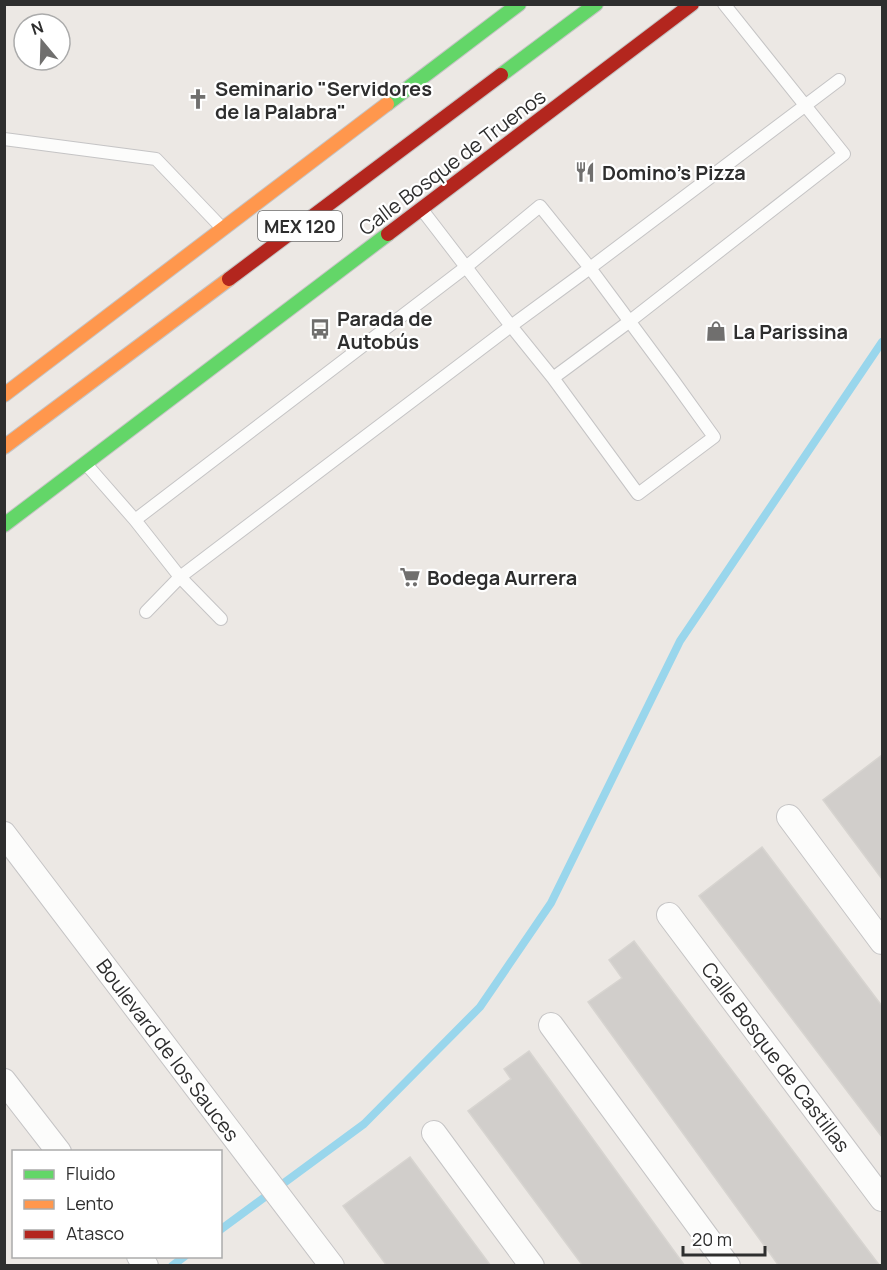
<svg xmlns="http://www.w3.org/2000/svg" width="887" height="1270" font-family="Manrope,sans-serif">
<rect width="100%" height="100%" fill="#ece8e4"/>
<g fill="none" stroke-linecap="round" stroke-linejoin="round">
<path stroke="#99d6ec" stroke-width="8" d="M220,1230L364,1124L480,1007L551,903L680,641L882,342
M172,1266L185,1256"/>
</g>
<path fill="#d1cecb" stroke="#d7d4d0" stroke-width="1.5" d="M882,755V879L823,800Z
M762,847L882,1006V1137L699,896Z
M634,941L880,1266H779L588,1002L622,978L609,960Z
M529,1051L685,1266H583L468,1111L511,1079L504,1069Z
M410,1157L491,1266H387L343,1206Z"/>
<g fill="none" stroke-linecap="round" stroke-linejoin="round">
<g stroke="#c5c4c5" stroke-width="14">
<path id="lane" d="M4,139L156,159L222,228
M553,378L630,321L844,154L724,4
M86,464L135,520L180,577L221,619
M135,520L466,267L423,211
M146,612L180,577L511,326L590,268L673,380L714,437L638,494L553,378L511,326L466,267L540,206L590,268L839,80"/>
</g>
<g stroke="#c5c4c5" stroke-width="26">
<path id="street" d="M789,817L882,942
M4,834L332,1266
M669,915L882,1199
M551,1025L728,1266
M4,1081L59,1152
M434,1133L532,1266
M139,1256L146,1266"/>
</g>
<g stroke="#c5c4c5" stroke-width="16">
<path id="fast" d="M501,75L596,4
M387,104L519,4
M4,525L388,234"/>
</g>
<g stroke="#c5c4c5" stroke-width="16">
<path id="slow" d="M4,395L387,104
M4,447L229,279"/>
</g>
<g stroke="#c5c4c5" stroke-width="16">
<path id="jam" d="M388,234L692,4
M229,279L501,75"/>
</g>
<use href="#lane" stroke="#fcfcfb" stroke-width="12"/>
<use href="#street" stroke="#fcfcfb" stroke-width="24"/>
<use href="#fast" stroke="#63d668" stroke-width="14"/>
<use href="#slow" stroke="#ff974d" stroke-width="14"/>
<use href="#jam" stroke="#b3261e" stroke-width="14"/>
</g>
<defs>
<g id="church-bare" transform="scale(1.62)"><path d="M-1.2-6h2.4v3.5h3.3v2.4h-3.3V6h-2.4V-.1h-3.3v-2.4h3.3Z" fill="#706f6e" stroke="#fff" stroke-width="2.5" paint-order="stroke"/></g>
<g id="restaurant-bare" transform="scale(1.62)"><path d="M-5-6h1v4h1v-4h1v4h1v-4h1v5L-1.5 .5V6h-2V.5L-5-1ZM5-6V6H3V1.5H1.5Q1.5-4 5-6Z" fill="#706f6e" stroke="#fff" stroke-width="2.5" paint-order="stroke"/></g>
<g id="bus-bare" transform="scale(1.62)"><path d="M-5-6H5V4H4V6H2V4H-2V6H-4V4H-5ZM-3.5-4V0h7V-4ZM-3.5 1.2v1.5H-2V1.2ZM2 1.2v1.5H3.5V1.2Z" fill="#706f6e" stroke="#fff" stroke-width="2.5" paint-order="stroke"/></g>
<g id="shop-bare" transform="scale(1.62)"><path d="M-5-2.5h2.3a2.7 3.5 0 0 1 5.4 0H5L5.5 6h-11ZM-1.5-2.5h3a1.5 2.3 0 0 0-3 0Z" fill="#706f6e" stroke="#fff" stroke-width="2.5" paint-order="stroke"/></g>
<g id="supermarket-bare" transform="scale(1.62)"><path d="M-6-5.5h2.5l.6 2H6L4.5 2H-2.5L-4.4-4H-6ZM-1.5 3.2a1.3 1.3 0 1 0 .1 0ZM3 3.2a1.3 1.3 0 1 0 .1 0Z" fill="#706f6e" stroke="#fff" stroke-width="2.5" paint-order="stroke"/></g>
</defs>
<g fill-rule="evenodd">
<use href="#church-bare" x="198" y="99"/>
<use href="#restaurant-bare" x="585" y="172"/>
<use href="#bus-bare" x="320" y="329"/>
<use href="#shop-bare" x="716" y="331"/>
<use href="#supermarket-bare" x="410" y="577"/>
</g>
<g text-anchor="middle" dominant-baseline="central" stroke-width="4.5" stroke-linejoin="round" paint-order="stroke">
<rect fill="#fff" stroke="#6d6d6d" stroke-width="1.5" x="258" y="211" width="84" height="30" rx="4.5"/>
<g font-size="18" font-weight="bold" fill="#2e2e2e">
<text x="300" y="226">MEX 120</text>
</g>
<g font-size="20" font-weight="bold" fill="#2e2e2e" stroke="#fff" text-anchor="start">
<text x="215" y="88">Seminario "Servidores<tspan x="215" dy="23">de la Palabra"</tspan></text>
<text x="602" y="172">Domino's Pizza</text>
<text x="337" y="318">Parada de<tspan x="337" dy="23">Autobús</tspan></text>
<text x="733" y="331">La Parissina</text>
<text x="427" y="577">Bodega Aurrera</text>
</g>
<g font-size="20" fill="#2e2e2e" stroke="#fff">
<text transform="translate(452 162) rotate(-37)">Calle Bosque de Truenos</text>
<text transform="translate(168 1050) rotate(53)">Boulevard de los Sauces</text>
<text transform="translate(776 1057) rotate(53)">Calle Bosque de Castillas</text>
</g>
</g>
<rect width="887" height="1270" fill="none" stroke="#2e2e2e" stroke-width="12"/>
<rect x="12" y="1150" width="210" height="108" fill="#ffffff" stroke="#ababab" stroke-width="1.5"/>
<rect x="24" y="1170" width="30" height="9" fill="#63d668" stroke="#ababab" stroke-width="1.5"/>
<text x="66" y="1180" font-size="18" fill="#2e2e2e">Fluido</text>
<rect x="24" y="1200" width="30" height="9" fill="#ff974d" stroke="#ababab" stroke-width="1.5"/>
<text x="66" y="1210" font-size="18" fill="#2e2e2e">Lento</text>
<rect x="24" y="1230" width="30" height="9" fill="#b3261e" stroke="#ababab" stroke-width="1.5"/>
<text x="66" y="1240" font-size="18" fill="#2e2e2e">Atasco</text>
<g transform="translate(42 42) rotate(341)"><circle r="28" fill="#ffffff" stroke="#ababab" stroke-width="1.5"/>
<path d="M0-4.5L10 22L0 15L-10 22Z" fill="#706f6e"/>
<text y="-9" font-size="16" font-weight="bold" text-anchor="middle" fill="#2e2e2e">N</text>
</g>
<path d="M683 1246v9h82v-9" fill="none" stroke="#2e2e2e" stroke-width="3"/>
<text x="692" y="1246" font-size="18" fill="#2e2e2e" stroke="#ffffff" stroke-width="4.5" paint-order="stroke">20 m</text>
</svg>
